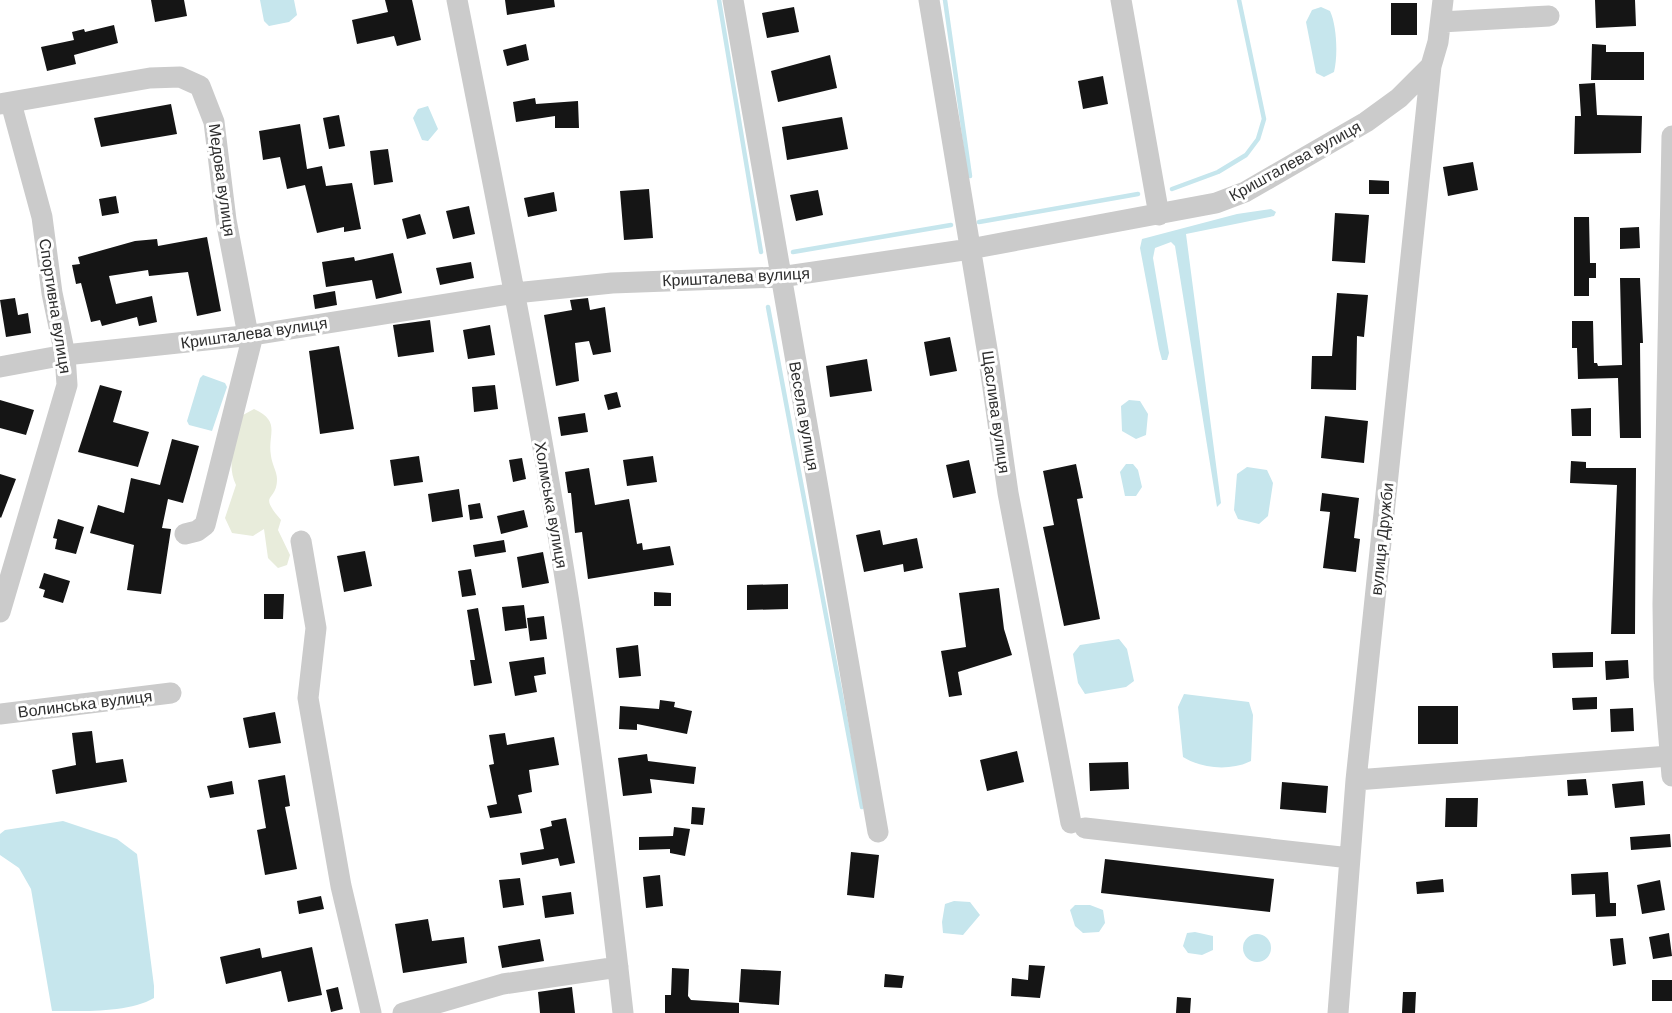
<svg xmlns="http://www.w3.org/2000/svg" width="1672" height="1013" font-family="Arial,sans-serif">
<rect width="100%" height="100%" fill="#fff"/>
<path fill="#e8ecdb" d="M254,409C282,422 267,434 271,456C272,464 277,472 277,479C277,503 257,492 281,520L278,530L290,555L287,565L278,568L268,558L264,529L253,536L232,533L225,518L236,485C225,463 237,437 243,415Z"/>
<path fill="#c6e6ed" d="M260,0H294L297,15L289,22L269,26L264,21Z
M1321,7L1330,11C1337,26 1338,56 1334,72L1324,77L1316,73L1306,22L1312,10Z
M428,106L438,129L428,141L422,140L413,118L418,109Z
M1271,209L1276,212L1274,216L1186,234L1221,503L1217,507L1175,246L1171,242L1155,248L1153,258L1169,353L1167,360H1162L1159,349L1140,248L1142,239L1237,214Z
M203,375L225,383L227,387L212,431L189,425L187,421L200,378Z
M1129,400L1140,401L1148,414L1146,435L1136,439L1122,431L1121,406Z
M1126,464H1133L1138,470L1142,487L1136,496H1125L1120,472Z
M1247,467L1267,470L1273,483L1268,516L1259,524L1238,519L1234,510L1237,474Z
M1119,639L1127,649L1134,681L1126,687L1085,694L1078,683L1073,654L1080,645Z
M1184,694L1249,702L1253,715L1251,761C1231,771 1202,769 1183,757L1178,707Z
M63,821L117,839L137,854L154,986V998C129,1013 83,1011 52,1011L31,889L19,868L0,855V834L5,830Z
M954,901L970,902L980,915L963,935L943,933L942,922L945,904Z
M1075,905H1090L1103,910L1105,923L1099,932L1083,933L1075,926L1070,910Z
M1195,932L1213,936V950L1202,955L1188,953L1183,946L1187,933Z
M1243 948a14 14 0 1 1 28 0a14 14 0 1 1-28 0Z"/>
<g fill="none" stroke-linecap="round" stroke-linejoin="round">
<path stroke="#c6e6ed" stroke-width="4.5" d="M719,0L761,252
M945,0L970,176
M1172,189L1218,172L1246,155L1258,139L1264,119L1239,0
M979,222L1138,194
M793,252L951,225
M768,307L862,807"/>
</g>
<path fill="#151515" d="M151,0H184L187,16L155,22Z
M385,0H412L421,40L397,46L394,36L357,44L352,20L388,12Z
M505,0H554L555,7L507,15Z
M1595,0H1635L1636,26L1596,28Z
M1391,3H1417V35H1391Z
M794,7L799,32L767,38L762,13Z
M114,25L118,43L74,55L76,64L47,71L41,47L74,40L72,32L84,29L85,32Z
M526,44L529,60L507,66L503,50Z
M1592,44L1606,45V52H1644V80H1591Z
M830,55L837,88L778,102L771,71Z
M1103,76L1108,104L1083,109L1078,81Z
M1595,83L1597,115L1642,116L1641,153L1574,154L1575,116H1581L1579,84Z
M535,98L536,104L578,101L579,128H555V116L516,122L513,102Z
M171,104L177,134L101,147L94,118Z
M339,115L345,146L329,149L323,118Z
M842,117L848,149L787,160L782,127Z
M300,124L307,169L322,166L326,186L352,183L361,229L344,232V227L317,233L305,185L287,189L280,157L263,160L259,131Z
M388,149L393,182L374,185L370,151Z
M1473,162L1478,190L1448,196L1443,167Z
M1369,180L1389,181V194H1369Z
M649,189L653,238L624,240L620,191Z
M818,190L823,215L796,221L790,195Z
M554,192L557,211L528,217L524,198Z
M116,196L119,213L102,216L99,199Z
M469,206L475,234L453,239L446,211Z
M1335,213L1369,215L1365,263L1332,261Z
M420,214L426,234L407,239L402,219Z
M1574,217H1589L1590,263H1596V278H1589V296H1574Z
M1639,227L1640,248L1620,249V228Z
M207,237L221,311L197,316L188,272L149,276L148,270L109,276L116,304L152,296L157,322L139,326L137,317L102,326L100,320L91,322L81,283L76,284L72,265L80,264L78,257L135,241L157,239L158,246Z
M393,253L402,293L376,299L372,280L326,287L322,262L354,257L355,261Z
M471,262L474,278L440,285L436,268Z
M1620,278H1640L1643,343H1640L1641,438H1620L1618,378L1578,379L1577,348H1572V321H1593L1594,363H1597L1598,366L1622,365Z
M335,291L337,305L315,309L313,295Z
M1337,293L1368,295L1364,337L1357,336L1356,390L1311,389L1312,356H1332Z
M15,298L18,315L28,313L31,333L6,337L0,300Z
M588,298L590,310L605,307L611,352L593,355L589,341L575,343L579,381L556,386L544,315L572,310L570,300Z
M430,320L434,352L398,357L393,325Z
M490,325L495,355L468,359L463,330Z
M950,337L957,371L930,376L924,342Z
M339,346L354,429L320,434L309,351Z
M867,359L872,391L830,397L826,366Z
M100,385L122,391L113,422L149,432L138,467L78,452Z
M495,385L498,409L474,412L472,387Z
M617,392L621,407L608,410L604,395Z
M0,400L34,410L26,435L0,428Z
M1591,408V436H1572L1571,409Z
M585,413L588,432L561,436L558,417Z
M1325,416L1368,421L1364,463L1321,458Z
M172,439L199,446L183,503L168,499L162,528L171,529L161,594L127,590L134,545L90,533L98,505L124,513L131,478L160,485Z
M419,456L423,482L394,486L390,460Z
M653,456L657,482L627,486L623,460Z
M522,458L526,479L513,482L509,460Z
M969,460L976,493L953,498L946,465Z
M1571,461L1586,462V468H1636L1635,634H1611L1617,485L1570,483Z
M1076,464L1083,498L1077,499L1100,619L1064,626L1043,527L1054,525L1043,471Z
M589,468L595,505L629,499L637,544L642,543L643,550L670,546L674,565L588,579L582,532L575,533L571,493H568L565,472Z
M0,474L16,479L1,518L0,517Z
M459,489L463,517L432,522L428,494Z
M1322,493L1359,498L1354,538L1360,539L1356,572L1323,568L1330,512L1320,511Z
M480,503L483,518L470,520L468,505Z
M524,510L528,527L501,534L497,516Z
M58,519L84,527L76,554L55,549L57,539L53,538Z
M880,530L883,545L917,538L923,568L904,572L903,564L864,572L856,535Z
M504,540L506,552L475,557L473,545Z
M365,551L372,586L344,592L337,556Z
M543,552L549,583L522,588L517,557Z
M471,569L476,595L462,597L458,571Z
M44,573L70,581L63,603L43,597L45,590L39,588Z
M788,584V609L747,610V585Z
M999,588L1004,629L1012,655L958,672L962,695L949,697L941,651L966,647L959,593Z
M654,592L671,593V606H654Z
M264,594H284L283,619H264Z
M524,605L527,628L505,631L502,607Z
M478,608L492,683L474,686L470,660H475L467,610Z
M544,616L547,639L530,641L527,618Z
M638,645L641,676L619,678L616,648Z
M1593,652V667L1553,668L1552,653Z
M544,657L546,674L534,676L537,692L515,696L509,662Z
M1628,660L1629,678L1606,680L1605,661Z
M1597,697V709L1573,710L1572,698Z
M660,700L675,702L674,707L692,711L687,734L637,724V730L619,729L620,706L659,709Z
M1418,706H1458V744H1418Z
M1633,708L1634,731L1611,732L1610,709Z
M275,712L281,743L249,748L243,718Z
M92,731L96,763L123,759L127,782L56,794L52,770L76,765L72,733Z
M505,733L507,745L554,737L559,765L529,770L532,792L518,795L522,813L490,818L487,806L497,804L489,765L494,764L489,735Z
M1017,751L1024,782L987,791L980,760Z
M647,754L648,761L696,767L694,784L650,779L652,793L623,796L618,758Z
M1128,762L1129,789L1090,791L1089,763Z
M285,775L290,806L285,807L297,869L265,875L257,830L266,828L258,780Z
M1586,779L1588,795L1568,796L1567,780Z
M232,781L234,794L210,798L207,786Z
M1643,781L1645,805L1615,808L1612,784Z
M1282,782L1328,786L1326,813L1280,809Z
M1446,798H1478L1477,827H1445Z
M692,807L705,808L703,825L691,824Z
M566,818L575,863L560,866L558,858L522,865L520,853L544,849L540,829L552,826L551,821Z
M674,827L690,829L685,856L670,853V849L639,850V837L673,836Z
M1670,834L1671,847L1631,850L1630,837Z
M851,852L879,855L874,898L847,895Z
M1105,859L1274,879L1270,912L1101,893Z
M1608,872L1610,903H1616V916L1596,917L1595,894L1572,895L1571,874Z
M660,875L663,906L646,908L643,877Z
M520,878L524,905L503,908L499,880Z
M1443,879L1444,892L1417,894L1416,882Z
M1660,880L1665,910L1642,914L1637,885Z
M571,892L574,914L545,918L542,896Z
M321,896L324,909L299,914L297,901Z
M428,919L432,941L464,937L467,963L403,973L395,924Z
M1669,933L1672,956L1653,959L1649,937Z
M1623,938L1626,964L1613,966L1610,939Z
M540,939L544,961L502,968L498,946Z
M312,947L322,995L288,1002L281,971L226,984L220,957L260,948L262,958Z
M1029,965L1045,966L1040,998L1011,996L1012,978L1028,980Z
M672,968L689,969L688,996L691,1000L739,1003V1013H665V995H671Z
M741,969L781,971L779,1005L739,1002Z
M885,974L904,976L902,988L884,987Z
M1652,980H1672V1001H1652Z
M338,987L343,1009L331,1012L326,990Z
M572,987L575,1013H540L538,992Z
M1403,992H1416L1415,1013H1402Z
M1177,997L1191,998L1190,1013H1176Z"/>
<g fill="none" stroke-linecap="round" stroke-linejoin="round">
<path stroke="#cbcbcb" stroke-width="21" d="M457,0C498,209 541,418 573,629C592,757 609,885 623,1013
M733,0L878,832
M929,0L990,367L1008,493L1071,823
M1121,0L1159,215
M1441,22L1549,16
M0,104L150,78L180,77L200,86L214,122L226,220L248,335
M1672,136L1663,604L1664,678L1672,776
M0,367L65,355L253,335L515,293L612,283L780,277L970,249L1216,203L1245,192L1366,122L1399,98L1431,66
M185,534L197,531L205,525L253,335
M301,541L316,628L308,698L341,886L371,1013
M0,612L67,385L65,355L52,293L42,217L11,103
M0,714L171,693
M1356,780L1669,756
M1085,828L1350,858
M403,1013L503,984L618,967
M1338,1013L1356,780L1431,66L1438,42L1443,0"/>
</g>
<g text-anchor="middle" dominant-baseline="central" stroke-width="6" stroke-linejoin="round" paint-order="stroke">
<g font-size="16" fill="#2e2e2e" stroke="#fff">
<text transform="translate(1295 161) rotate(-29)">Кришталева вулиця</text>
<text transform="translate(222 180) rotate(82)">Медова вулиця</text>
<text transform="translate(736 277) rotate(-3)">Кришталева вулиця</text>
<text transform="translate(55 306) rotate(81)">Спортивна вулиця</text>
<text transform="translate(254 333) rotate(-8)">Кришталева вулиця</text>
<text transform="translate(996 412) rotate(82)">Щаслива вулиця</text>
<text transform="translate(804 416) rotate(80)">Весела вулиця</text>
<text transform="translate(551 505) rotate(80)">Холмська вулиця</text>
<text transform="translate(1382 539) rotate(-84)">вулиця Дружби</text>
<text transform="translate(85 704) rotate(-7)">Волинська вулиця</text>
</g>
</g>
</svg>
